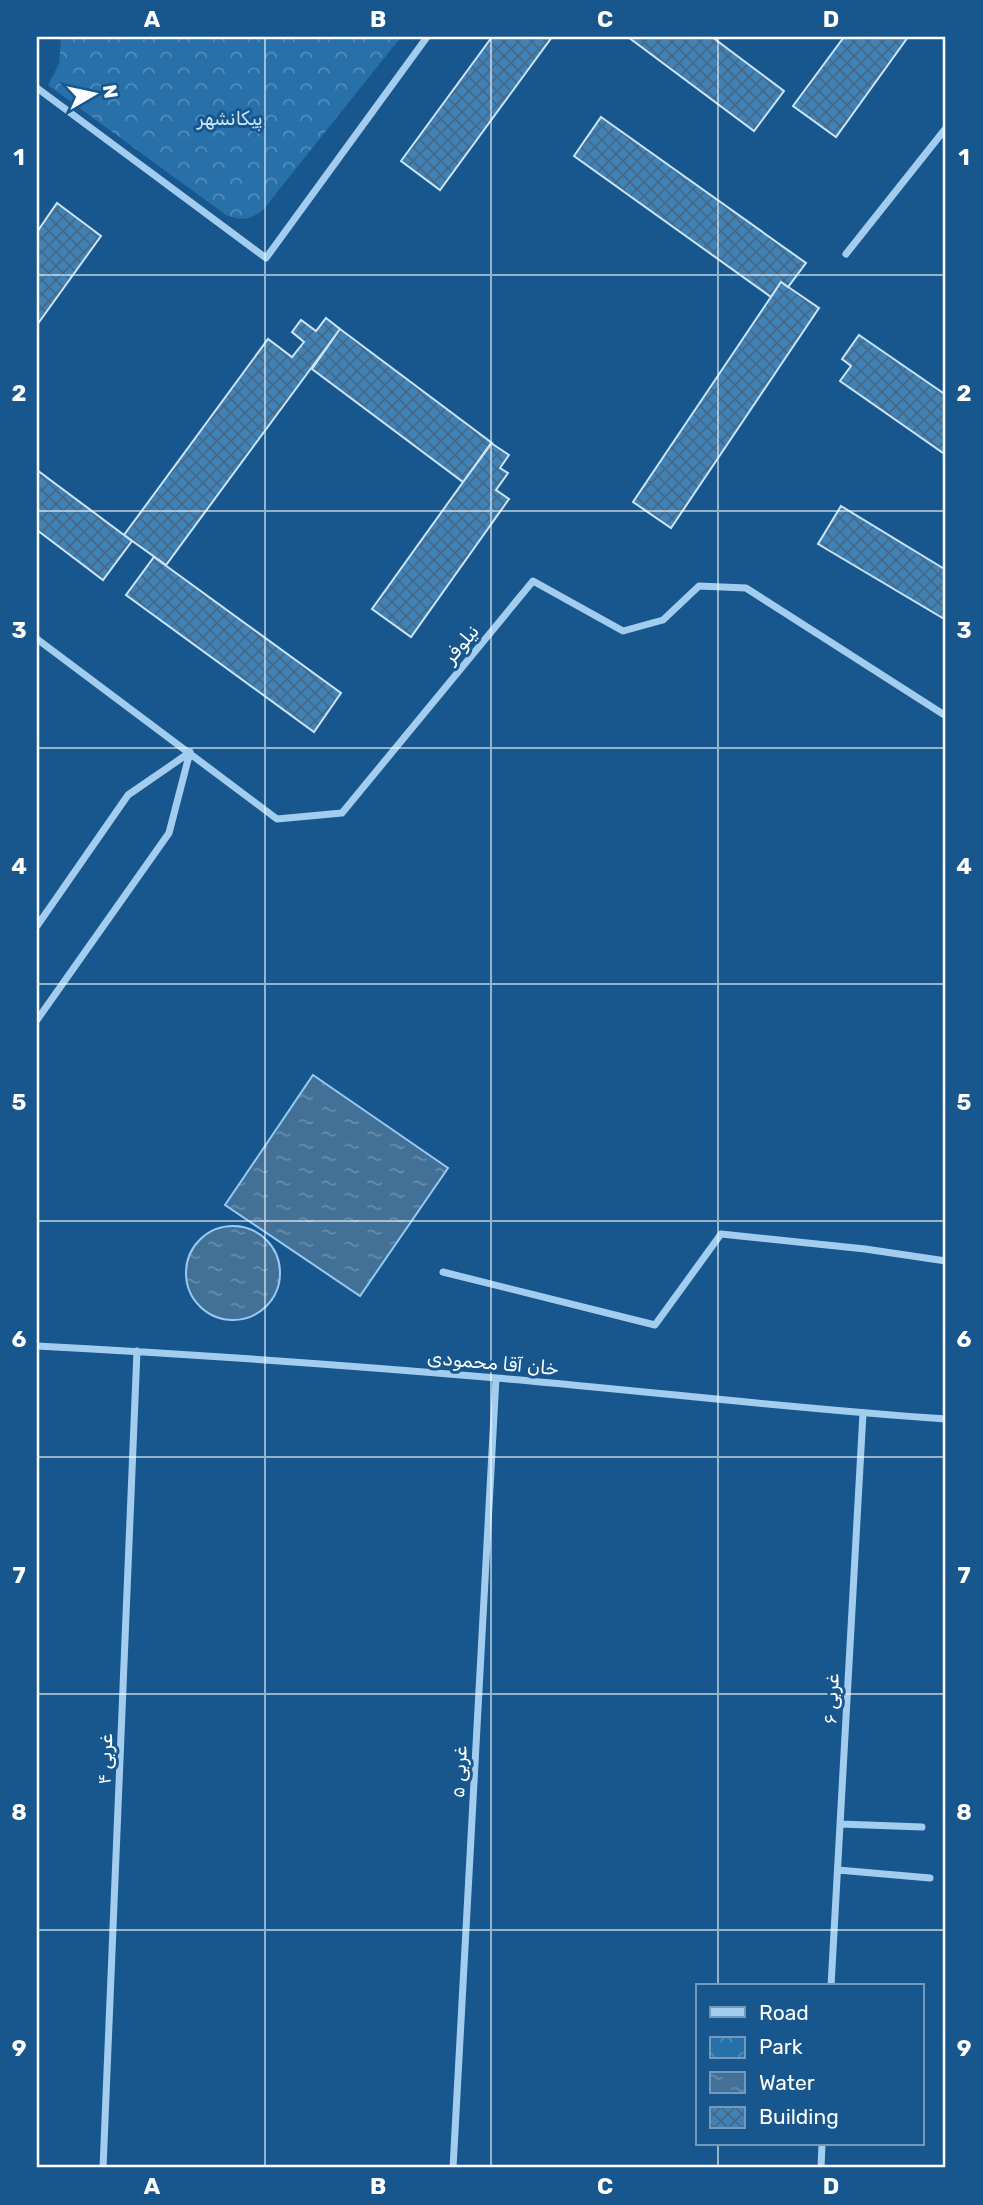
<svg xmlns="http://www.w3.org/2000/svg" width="983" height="2205" font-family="Rubik,Cairo,sans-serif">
<defs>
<pattern id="park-crowns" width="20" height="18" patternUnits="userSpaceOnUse" patternTransform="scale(1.75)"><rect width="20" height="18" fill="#2770aa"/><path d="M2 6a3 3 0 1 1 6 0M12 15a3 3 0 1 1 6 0" fill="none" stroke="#528dbb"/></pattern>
<pattern id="water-ripples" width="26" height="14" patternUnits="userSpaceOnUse" patternTransform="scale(1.75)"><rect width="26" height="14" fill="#427097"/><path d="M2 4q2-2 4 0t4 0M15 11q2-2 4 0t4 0" fill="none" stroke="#688dac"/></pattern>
<pattern id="building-cross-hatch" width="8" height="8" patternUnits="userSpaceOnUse" patternTransform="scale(1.75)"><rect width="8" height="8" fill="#4081b6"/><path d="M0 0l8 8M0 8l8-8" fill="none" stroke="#456986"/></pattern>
</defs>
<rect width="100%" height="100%" fill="#18578e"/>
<path fill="url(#park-crowns)" d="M61,37H401L262,211C249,220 241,221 226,215L48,85L59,64Z"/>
<path fill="url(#water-ripples)" stroke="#96caf2" stroke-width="2" d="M313,1075L448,1168L360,1296L225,1205Z
M186 1273a47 47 0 1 1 94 0a47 47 0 1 1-94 0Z"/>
<path fill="url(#building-cross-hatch)" stroke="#cae5fb" stroke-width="2" d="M492,37H552L440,190L401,161Z
M628,37H712L784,91L754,131Z
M844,37H908L836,137L793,106Z
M601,117L806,263L788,287L781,282L771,297L574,156Z
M57,203L101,236L37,325V232Z
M781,282L819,308L671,528L633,502Z
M326,318L340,329L166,565L124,535L268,339L292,357L304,342L292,332L301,320L316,331Z
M340,329L492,443L463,482L312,369Z
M859,335L946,395V455L840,381L851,366L842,359Z
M491,443L509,455L500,468L508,473L496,490L509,499L411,637L372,609Z
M37,470L132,541L103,580L37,530Z
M841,506L946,570V620L818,544Z
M154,557L341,693L314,732L126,595Z"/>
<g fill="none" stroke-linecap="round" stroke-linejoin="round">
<path stroke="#a3cdef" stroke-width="7" d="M37,88L266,258L427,37
M846,254L946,128
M37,639L277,819L342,813L533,581L623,631L663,620L699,586L746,588L946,716
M37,926L128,795L189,753
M37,1020L169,833L190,752
M443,1272L655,1325L721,1234L865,1249L946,1261
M37,1346C190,1354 344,1365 497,1378C647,1391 796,1409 946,1419
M840,1824L922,1827
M838,1870L930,1878
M831,1986L863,1413
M103,2168L137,1351
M453,2168L496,1378
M821,2168L822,2144"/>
</g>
<path fill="none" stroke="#fff" stroke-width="2" stroke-opacity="0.55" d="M265,37V2168M491,37V2168M718,37V1986M37,275H946M37,511H946M37,748H946M37,984H946M37,1221H946M37,1457H946M37,1694H946M37,1930H946M718,2144V2168"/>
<g text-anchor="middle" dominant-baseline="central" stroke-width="6" stroke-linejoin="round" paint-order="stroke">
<g font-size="19" fill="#cae5fb" stroke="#18578e">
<text x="230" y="118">پیکانشهر</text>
</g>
<g font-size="19" fill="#fff" stroke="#18578e">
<text transform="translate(461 644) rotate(-50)">نیلوفر</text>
<text transform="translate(493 1363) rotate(5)">خان آقا محمودی</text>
<text transform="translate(831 1699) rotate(-87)">۶ غربی</text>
<text transform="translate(105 1759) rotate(-88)">۴ غربی</text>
<text transform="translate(459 1772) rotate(-87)">۵ غربی</text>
</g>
</g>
<rect width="983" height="2205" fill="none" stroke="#18578e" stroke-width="77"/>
<rect x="696" y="1984" width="228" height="161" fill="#18578e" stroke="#749abb" stroke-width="2"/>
<rect x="710" y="2007" width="35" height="10" fill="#a3cdef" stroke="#749abb" stroke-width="2"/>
<text x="759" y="2020" font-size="21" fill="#ffffff">Road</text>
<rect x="710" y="2037" width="35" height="21" fill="url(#park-crowns)" stroke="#749abb" stroke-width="2"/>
<text x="759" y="2054" font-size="21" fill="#ffffff">Park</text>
<rect x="710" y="2072" width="35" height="21" fill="url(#water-ripples)" stroke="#749abb" stroke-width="2"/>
<text x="759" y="2090" font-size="21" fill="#ffffff">Water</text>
<rect x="710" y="2107" width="35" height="21" fill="url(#building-cross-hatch)" stroke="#749abb" stroke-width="2"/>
<text x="759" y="2124" font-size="21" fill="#ffffff">Building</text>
<g transform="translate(94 94) rotate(81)" stroke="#18578e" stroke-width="5" paint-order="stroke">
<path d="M0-5L12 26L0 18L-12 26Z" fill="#ffffff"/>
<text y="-10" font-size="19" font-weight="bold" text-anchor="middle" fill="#ffffff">N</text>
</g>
<rect x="38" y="38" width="906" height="2128" fill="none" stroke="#fff" stroke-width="2.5"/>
<g font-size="23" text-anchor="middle" font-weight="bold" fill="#fff">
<text x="152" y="27">A</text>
<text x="378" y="27">B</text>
<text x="605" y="27">C</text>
<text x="831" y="27">D</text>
<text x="19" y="165">1</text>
<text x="964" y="165">1</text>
<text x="19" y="401">2</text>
<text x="964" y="401">2</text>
<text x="19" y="638">3</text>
<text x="964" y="638">3</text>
<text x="19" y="874">4</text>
<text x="964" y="874">4</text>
<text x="19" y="1110">5</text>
<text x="964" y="1110">5</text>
<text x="19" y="1347">6</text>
<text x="964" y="1347">6</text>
<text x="19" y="1583">7</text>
<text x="964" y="1583">7</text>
<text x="19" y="1820">8</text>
<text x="964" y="1820">8</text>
<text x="19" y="2056">9</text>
<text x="964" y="2056">9</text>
<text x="152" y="2194">A</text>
<text x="378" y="2194">B</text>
<text x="605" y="2194">C</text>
<text x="831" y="2194">D</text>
</g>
</svg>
